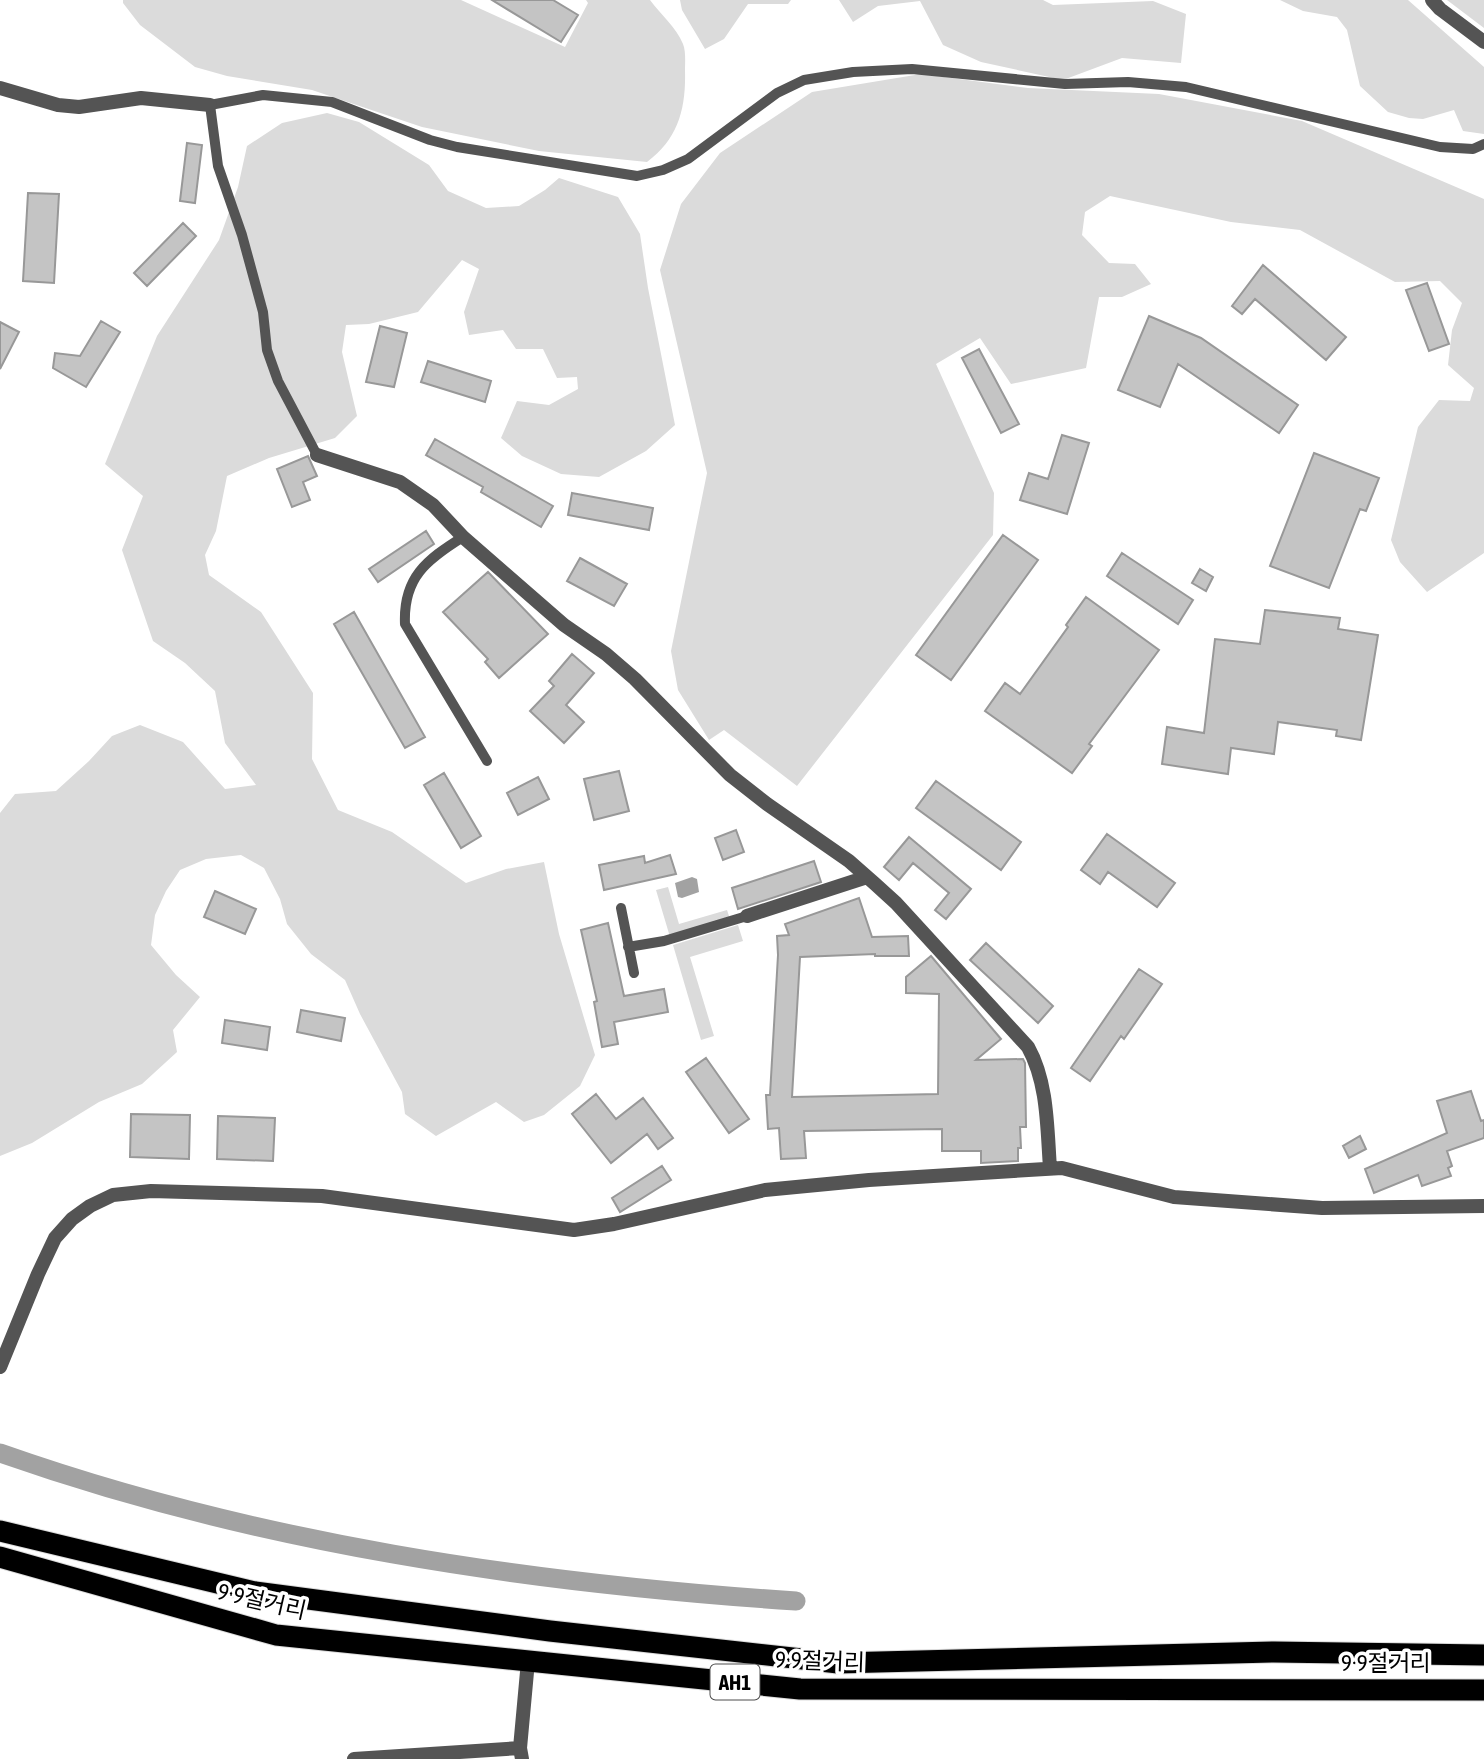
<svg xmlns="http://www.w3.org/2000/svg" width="1484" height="1759" font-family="'Asap Condensed','Noto Sans KR',sans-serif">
<rect width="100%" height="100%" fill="#fff"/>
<path fill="#dbdbdb" d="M123,0H461L565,47L588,3L586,0H650C661,15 676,27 683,44C686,51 685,63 685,71C686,109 678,139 647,162L539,151L422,127L312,90L227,76L195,67L140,25L123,3Z
M680,0H791L788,4H748L724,39L705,49L682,10Z
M839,0H1043L1053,5L1153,1L1186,14L1181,63L1122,58L1063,80L981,62L943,45L920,1L878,6L853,22Z
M1280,0H1408L1484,67V134L1463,131L1454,110L1423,119L1409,118L1388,112L1360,86L1347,30L1337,17L1303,11Z
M1447,0H1484V28Z
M921,74L1028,88L1159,94L1302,121L1484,199V553L1427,592L1400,562L1391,540L1418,427L1439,400L1470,401L1474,388L1448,365L1452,330L1462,303L1440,281L1395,282L1300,230L1231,222L1110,196L1085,212L1082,235L1109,263L1135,264L1151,284L1122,297H1099L1086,368L1011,384L980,338L936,364L994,493L993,535L797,786L724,730L709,740L678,690L671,651L707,473L660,270L681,204L720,153L812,92Z
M327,113L359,122L429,165L448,191L486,208L519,206L545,190L559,178L618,197L640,234L648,288L675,425L646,451L599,477L561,474L522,456L501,438L517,401L549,405L578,389L577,377L557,378L543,349H516L503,330L469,335L464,312L479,269L462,260L418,312L369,324L346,325L342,352L357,416L335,438L269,458L227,476L216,531L205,555L209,575L261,612L313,693L312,759L338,810L392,832L466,883L506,869L544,862L559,934L595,1055L580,1086L544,1115L524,1122L496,1102L436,1136L405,1114L402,1092L360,1014L345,980L311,954L287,924L280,899L264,868L241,855L206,859L180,870L166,891L155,915L151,945L176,975L200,997L173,1030L177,1052L142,1084L99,1102L32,1143L0,1156V813L15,794L56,791L89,761L112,736L140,725L183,742L225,789L256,785L225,743L215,691L185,663L153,641L122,550L143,496L105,464L157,336L219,240L238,187L247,146L282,123Z
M668,887L679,924L727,910L730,919L670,937L656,890Z
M738,925L743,941L690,957L714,1036L701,1040L673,945Z"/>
<path fill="#a2a2a2" d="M692,877L697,879L699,892L682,898L678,897L675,883Z
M0,1449L33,1463L32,1467L0,1457Z"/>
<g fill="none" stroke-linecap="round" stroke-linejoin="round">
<path stroke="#a2a2a2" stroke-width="19" d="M0,1453C255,1543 527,1583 796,1601"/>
</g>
<path fill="#c4c4c4" stroke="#989898" stroke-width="2" d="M492,0H553L578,15L561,42Z
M187,143L202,145L195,203L180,201Z
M28,193L59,194L54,283L23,281Z
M183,223L196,236L147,286L134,273Z
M1263,265L1346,337L1326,360L1255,299L1242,314L1232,306Z
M1427,283L1449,344L1429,351L1406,290Z
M1149,316L1201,338L1298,405L1279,433L1178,364L1160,407L1118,390Z
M101,321L120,332L86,387L53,368L55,353L80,356Z
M0,322L19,332L0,369Z
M380,326L407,333L394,387L366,382Z
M979,349L1019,424L1001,433L962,358Z
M428,361L491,381L485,402L421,382Z
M1062,435L1089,443L1067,514L1020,500L1029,473L1048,479Z
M435,439L553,506L541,527L481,492L483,487L426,455Z
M1314,453L1379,478L1366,511L1360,509L1329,588L1270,566Z
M308,456L317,476L303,482L310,500L292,507L277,469Z
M572,493L653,508L649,530L568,515Z
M426,531L434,544L378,582L369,569Z
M1003,535L1038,560L951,680L916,655Z
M1122,553L1193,600L1178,624L1107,576Z
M580,558L627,584L614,606L567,581Z
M1200,569L1213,577L1206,591L1192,583Z
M488,572L548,634L499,678L485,662L488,659L443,612Z
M1086,597L1159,650L1089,744L1092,746L1072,773L985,711L1005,683L1020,694L1068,627L1066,625Z
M1265,610L1340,618L1338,629L1378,635L1361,740L1336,736L1337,730L1278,722L1274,754L1231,748L1228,774L1162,764L1167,727L1204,733L1215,639L1260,644Z
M354,612L425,737L405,748L334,624Z
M572,654L594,673L566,705L584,722L564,743L530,711L554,686L549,681Z
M619,771L629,811L594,820L584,779Z
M444,773L481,836L461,848L424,785Z
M538,777L549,799L518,815L507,793Z
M936,781L1021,842L1001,870L916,808Z
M736,830L744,852L723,860L715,838Z
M1107,834L1175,883L1157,907L1108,872L1100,884L1081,870Z
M909,837L971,889L946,919L935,910L949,893L913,863L899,880L884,867Z
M670,855L676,874L604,890L599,865L644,856L645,863Z
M814,861L821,882L738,909L732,888Z
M215,891L256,909L245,934L204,917Z
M859,898L872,937L908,936L909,956H875V954L800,957L792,1097L938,1094L939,994L906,993V977L931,956L1001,1039L976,1060L1023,1059L1025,1063L1026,1127H1020L1021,1148H1018V1161L981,1163V1151H942V1129L804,1131L806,1158L781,1159L779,1128L768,1129L766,1095H770L778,955L777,936L789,935L785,924Z
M608,923L624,996L664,989L668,1012L614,1022L618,1044L602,1047L594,1002L597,1001L581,930Z
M986,943L1053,1006L1038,1023L970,960Z
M1139,969L1162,984L1124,1039L1121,1036L1090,1081L1071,1068Z
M301,1010L345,1018L341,1041L297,1032Z
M225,1020L270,1027L267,1050L222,1043Z
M706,1058L749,1119L729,1133L686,1072Z
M1471,1091L1481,1121L1484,1120V1138L1447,1151L1452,1166L1448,1168L1451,1176L1422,1186L1418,1175L1374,1193L1365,1169L1447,1133L1437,1101Z
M596,1094L616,1119L643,1098L673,1138L658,1149L647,1134L611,1163L572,1114Z
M131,1114L190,1115L189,1159L130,1157Z
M218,1116L275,1118L273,1161L217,1159Z
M1360,1136L1366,1149L1349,1158L1343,1146Z
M662,1166L671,1180L620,1212L612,1198Z"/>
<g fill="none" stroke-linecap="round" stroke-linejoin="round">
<g stroke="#dbdbdb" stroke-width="23">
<path id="highway" d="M0,1531L255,1592L550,1631L838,1663L1274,1652L1484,1655
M0,1557L276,1635L800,1689L1484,1690"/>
</g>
<path stroke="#545454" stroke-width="10" d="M317,455L278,381L267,350L263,312L242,235L218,166L210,105L263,95L332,102L430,140L457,147L637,176L663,170L688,159L777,93L804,80L853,72L912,69L1065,84L1128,82L1186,87L1440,147L1473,149L1484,144
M463,537C426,560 403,578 405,624L487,761
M621,908L634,973
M628,947L664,941L747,916"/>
<path stroke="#545454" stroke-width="14" d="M1432,0L1440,9L1484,42
M0,88L58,105L79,107L141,98L210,105
M317,455L400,482L433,505L463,537L564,625L606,654L635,679L730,775L767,804L849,861L874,883L896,903L1028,1047C1048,1083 1047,1128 1050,1168
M747,916L867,877
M0,1367L38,1274L55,1238L72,1219L90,1206L113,1195L151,1191L322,1196L574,1230L614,1224L765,1190L869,1180L1062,1168L1174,1197L1322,1208L1484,1206
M354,1759L520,1748
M522,1759L520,1748L528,1661"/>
<use href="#highway" stroke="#000" stroke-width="21"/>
</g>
<g text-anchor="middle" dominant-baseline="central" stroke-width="7" stroke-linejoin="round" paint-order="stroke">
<rect fill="#fff" stroke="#4c4c4c" stroke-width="2" x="710.5" y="1664.5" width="49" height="35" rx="5"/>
<g font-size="21" font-weight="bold" fill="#000">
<text x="735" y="1682">AH1</text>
</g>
<g font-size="23" fill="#000" stroke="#fff">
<text transform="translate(262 1601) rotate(13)">9·9절거리</text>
<text transform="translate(820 1661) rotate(2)">9·9절거리</text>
<text x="1386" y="1663">9·9절거리</text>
</g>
</g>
</svg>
